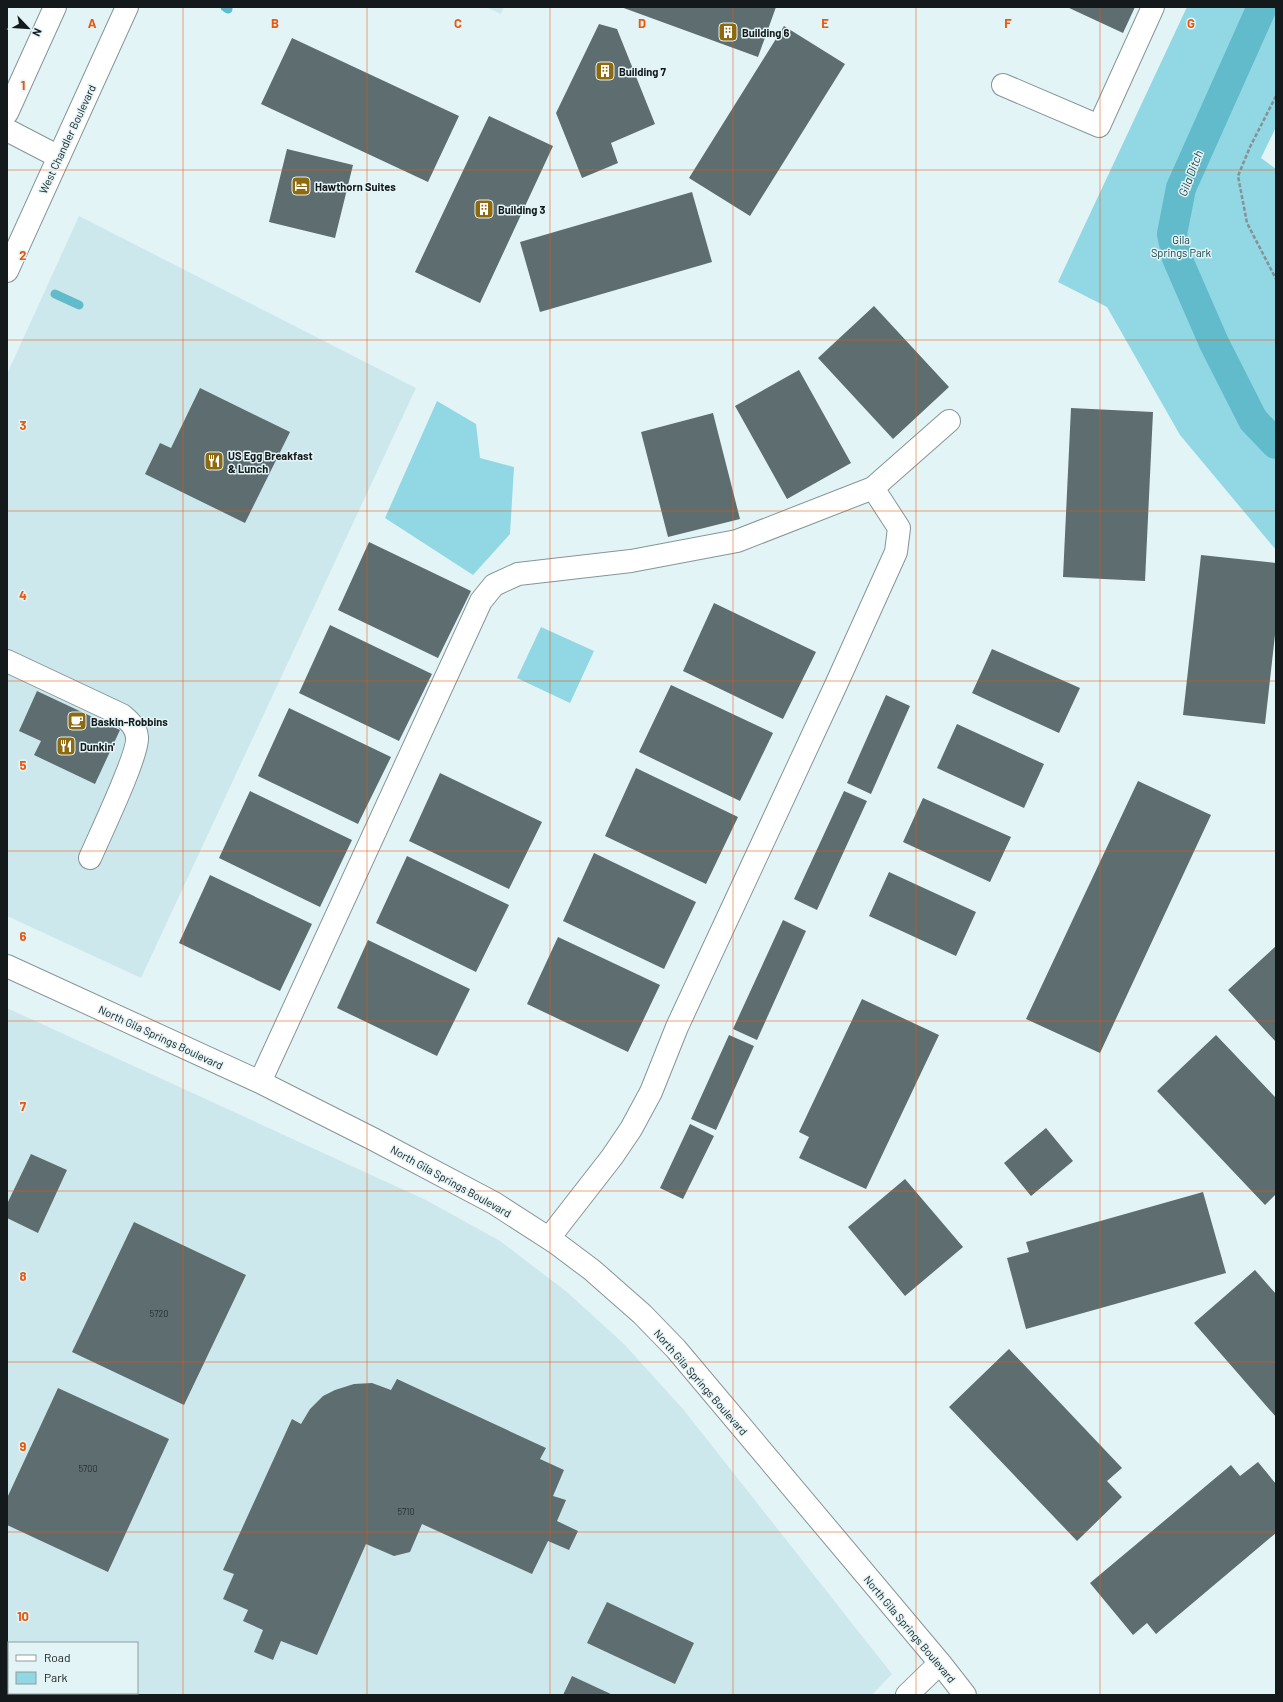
<svg xmlns="http://www.w3.org/2000/svg" width="1283" height="1702" font-family="Barlow,sans-serif">
<rect width="100%" height="100%" fill="#e3f4f7"/>
<path fill="#cde8ed" fill-rule="evenodd" d="M486,7H504L501,14Z
M79,216L416,388L141,978L7,916V374Z
M7,1008L426,1200L500,1241L567,1292L624,1344L683,1409L892,1674L872,1695H7ZM9,1643H137V1693H9Z"/>
<path fill="#91d7e4" d="M1187,7H1276V127L1261,158L1276,169V550L1180,435L1107,307L1058,282Z
M437,401L476,424L480,458L514,467L510,534L473,575L385,518Z
M541,627L594,651L570,703L517,678Z"/>
<g fill="none" stroke-linecap="round" stroke-linejoin="round">
<path stroke="#61bbca" stroke-width="9" d="M225,7L228,9
M55,294L79,305"/>
<path stroke="#61bbca" stroke-width="30" d="M1262,7L1181,188L1172,234L1177,258L1214,343L1253,420L1276,444"/>
</g>
<path fill="#5e6d6f" d="M621,7H776L758,57Z
M1067,7H1135L1123,33Z
M599,24L617,29L655,124L611,143L618,163L582,178L556,113Z
M784,26L845,64L750,216L689,178Z
M292,38L459,116L428,182L261,104Z
M489,116L553,146L480,303L415,272Z
M287,149L353,165L335,238L269,222Z
M692,192L712,262L540,312L520,242Z
M874,306L949,387L893,439L818,358Z
M799,370L851,463L787,499L735,406Z
M200,388L290,432L245,523L145,474L160,443L171,448Z
M1071,408L1153,412L1145,581L1063,577Z
M713,413L740,519L668,537L641,432Z
M369,542L471,591L438,658L338,610Z
M1201,555L1276,563V626L1265,724L1183,715Z
M714,603L816,652L783,719L683,671Z
M330,625L432,674L399,741L299,693Z
M992,649L1080,688L1059,733L972,693Z
M671,685L773,733L740,801L639,752Z
M37,691L120,730L95,784L34,755L41,741L19,731Z
M886,695L910,706L871,794L847,783Z
M289,708L391,757L358,824L258,776Z
M957,724L1044,764L1024,808L937,768Z
M636,768L738,817L706,884L605,836Z
M440,773L542,822L509,889L409,841Z
M1138,781L1211,815L1100,1053L1026,1019Z
M250,791L352,840L320,907L219,858Z
M844,791L867,801L817,910L794,899Z
M923,798L1011,837L990,882L903,842Z
M594,853L696,902L664,969L563,921Z
M407,856L509,905L476,972L376,923Z
M889,872L976,912L956,956L869,916Z
M210,875L312,924L280,991L179,943Z
M783,920L806,931L757,1040L733,1029Z
M558,937L660,985L628,1052L527,1004Z
M368,940L470,989L437,1056L337,1008Z
M1276,946V1042L1228,990Z
M862,999L939,1035L866,1189L799,1158L809,1137L799,1132Z
M729,1035L754,1046L716,1130L691,1119Z
M1216,1035L1276,1098V1194L1265,1205L1157,1091Z
M690,1124L714,1136L683,1199L660,1188Z
M1046,1128L1073,1161L1031,1196L1004,1163Z
M31,1154L67,1170L38,1233L7,1218V1204Z
M905,1179L963,1247L905,1296L848,1227Z
M1203,1192L1226,1273L1026,1329L1007,1258L1029,1252L1026,1242Z
M134,1222L246,1275L184,1405L72,1352Z
M1255,1270L1276,1294V1417L1194,1323Z
M1009,1349L1122,1468L1107,1481L1122,1497L1077,1541L949,1407Z
M397,1379L546,1448L540,1459L564,1470L553,1496L566,1500L557,1521L578,1531L569,1550L548,1541L532,1574L422,1524L410,1552L394,1556L366,1544L317,1655L281,1641L273,1660L254,1652L263,1630L243,1621L248,1610L223,1599L234,1574L223,1570L292,1419L301,1424L310,1409L323,1396L335,1390L354,1384L372,1383L391,1390Z
M58,1388L169,1439L108,1572L7,1525V1498Z
M1258,1462L1276,1484V1533L1156,1634L1147,1623L1133,1635L1090,1583L1231,1465L1240,1476Z
M607,1602L694,1643L675,1684L587,1643Z
M572,1676L613,1695H563Z"/>
<g fill="none" stroke-linecap="round" stroke-linejoin="round">
<g stroke="#859598" stroke-width="24">
<path id="minor" d="M1003,85L1099,126L1153,7
M873,488L949,421
M7,661L122,715C130,722 136,727 137,737C139,754 99,837 90,858
M7,966L260,1082L373,1139L494,1203L556,1243L592,1270L642,1314L676,1349L940,1663L965,1695
M260,1082L481,601L494,585L518,574L631,561L737,541L873,488L899,528L896,552L835,687L677,1027L651,1092L631,1129L612,1157L549,1238
M907,1695L940,1663"/>
</g>
<g stroke="#859598" stroke-width="24">
<path id="major" d="M7,113L55,7
M7,130L59,157
M7,271L127,7"/>
</g>
<path stroke="#869294" stroke-width="2.5" stroke-dasharray="4 2" stroke-linecap="butt" d="M1276,96L1250,147L1238,176L1247,223L1276,279"/>
<use href="#minor" stroke="#fff" stroke-width="22"/>
<use href="#major" stroke="#fff" stroke-width="22"/>
</g>
<path fill="none" stroke="#e8590c" stroke-width="1" stroke-opacity="0.55" d="M183,7V1695M367,7V1695M550,7V1695M733,7V1695M916,7V1695M1100,7V1695M7,170H1276M7,340H1276M7,511H1276M7,681H1276M7,851H1276M7,1021H1276M7,1191H1276M7,1362H1276M7,1532H1276"/>
<defs>
<g id="building-square" transform="scale(1)"><rect x="-9" y="-9" width="18" height="18" rx="4" fill="#8f690e" stroke="#e3f4f7"/><path d="M-4-6H4V6H1V3H-1V6H-4ZM-2.5-4.3h1.7v1.8h-1.7ZM.8-4.3h1.7v1.8H.8ZM-2.5-1h1.7V.8h-1.7ZM.8-1h1.7V.8H.8Z" fill="#fff"/></g>
<g id="hotel-square" transform="scale(1)"><rect x="-9" y="-9" width="18" height="18" rx="4" fill="#8f690e" stroke="#e3f4f7"/><path d="M-6-4.5h1.5V1H6V5H4.5V3h-9V5H-6ZM-4 0a1.8 1.8 0 1 1 3.6 0ZM.5 0V-2.5h3Q6-2.5 6 0Z" fill="#fff"/></g>
<g id="restaurant-square" transform="scale(1)"><rect x="-9" y="-9" width="18" height="18" rx="4" fill="#8f690e" stroke="#e3f4f7"/><path d="M-5-6h1v4h1v-4h1v4h1v-4h1v5L-1.5 .5V6h-2V.5L-5-1ZM5-6V6H3V1.5H1.5Q1.5-4 5-6Z" fill="#fff"/></g>
<g id="cafe-square" transform="scale(1)"><rect x="-9" y="-9" width="18" height="18" rx="4" fill="#8f690e" stroke="#e3f4f7"/><path d="M-5.5-4.5H6V0H3Q3 3.5 0 3.5H-2.5Q-5.5 3.5-5.5 0ZM3-3.2v2h1.7v-2ZM-6 4.5H4V6H-6Z" fill="#fff"/></g>
</defs>
<g fill-rule="evenodd">
<use href="#building-square" x="728" y="32"/>
<use href="#building-square" x="605" y="71"/>
<use href="#hotel-square" x="301" y="186"/>
<use href="#building-square" x="484" y="209"/>
<use href="#restaurant-square" x="214" y="461"/>
<use href="#cafe-square" x="77" y="721"/>
<use href="#restaurant-square" x="66" y="746"/>
</g>
<g text-anchor="middle" dominant-baseline="central" stroke-width="3" stroke-linejoin="round" paint-order="stroke">
<g font-size="9" fill="#262f30">
<text x="159" y="1313">5720</text>
<text x="88" y="1468">5700</text>
<text x="406" y="1511">5710</text>
</g>
<g font-size="11" font-weight="bold" fill="#141a1b" stroke="#e3f4f7" text-anchor="start">
<text x="742" y="32">Building 6</text>
<text x="619" y="71">Building 7</text>
<text x="315" y="186">Hawthorn Suites</text>
<text x="498" y="209">Building 3</text>
<text x="228" y="455">US Egg Breakfast<tspan x="228" dy="13">&amp; Lunch</tspan></text>
<text x="91" y="721">Baskin-Robbins</text>
<text x="80" y="746">Dunkin'</text>
</g>
<g font-size="11" fill="#141a1b" stroke="#e3f4f7">
<text transform="translate(67 139) rotate(-65)">West Chandler Boulevard</text>
<text transform="translate(161 1037) rotate(25)">North Gila Springs Boulevard</text>
<text transform="translate(451 1181) rotate(29)">North Gila Springs Boulevard</text>
<text transform="translate(701 1382) rotate(49)">North Gila Springs Boulevard</text>
<text transform="translate(910 1629) rotate(50)">North Gila Springs Boulevard</text>
</g>
<g font-size="11" fill="#103b41" stroke="#e3f4f7">
<text x="1181" y="239">Gila<tspan x="1181" dy="13">Springs Park</tspan></text>
</g>
<g font-size="12" font-style="italic" fill="#1d464d" stroke="#e3f4f7">
<text transform="translate(1190 173) rotate(-69)">Gila Ditch</text>
</g>
</g>
<g font-size="13" text-anchor="middle" font-weight="bold" fill="#e8590c" stroke="#e3f4f7" stroke-width="3" stroke-linejoin="round" paint-order="stroke">
<text x="92" y="28">A</text>
<text x="275" y="28">B</text>
<text x="458" y="28">C</text>
<text x="642" y="28">D</text>
<text x="825" y="28">E</text>
<text x="1008" y="28">F</text>
<text x="1191" y="28">G</text>
<text x="23" y="90">1</text>
<text x="23" y="260">2</text>
<text x="23" y="430">3</text>
<text x="23" y="600">4</text>
<text x="23" y="770">5</text>
<text x="23" y="941">6</text>
<text x="23" y="1111">7</text>
<text x="23" y="1281">8</text>
<text x="23" y="1451">9</text>
<text x="23" y="1621">10</text>
</g>
<rect width="1283" height="1702" fill="none" stroke="#141a1b" stroke-width="16"/>
<rect x="8" y="1642" width="130" height="52" fill="#e3f4f7" stroke="#909d9f"/>
<rect x="16" y="1655" width="20" height="6" fill="#ffffff" stroke="#909d9f"/>
<text x="44" y="1662" font-size="12" fill="#141a1b">Road</text>
<rect x="16" y="1672" width="20" height="12" fill="#91d7e4" stroke="#909d9f"/>
<text x="44" y="1682" font-size="12" fill="#141a1b">Park</text>
<g transform="translate(28 28) rotate(115)" stroke="#e3f4f7" stroke-width="3" paint-order="stroke">
<path d="M0-3L7 15L0 10L-7 15Z" fill="#141a1b"/>
<text y="-6" font-size="11" font-weight="bold" text-anchor="middle" fill="#141a1b">N</text>
</g>
</svg>
